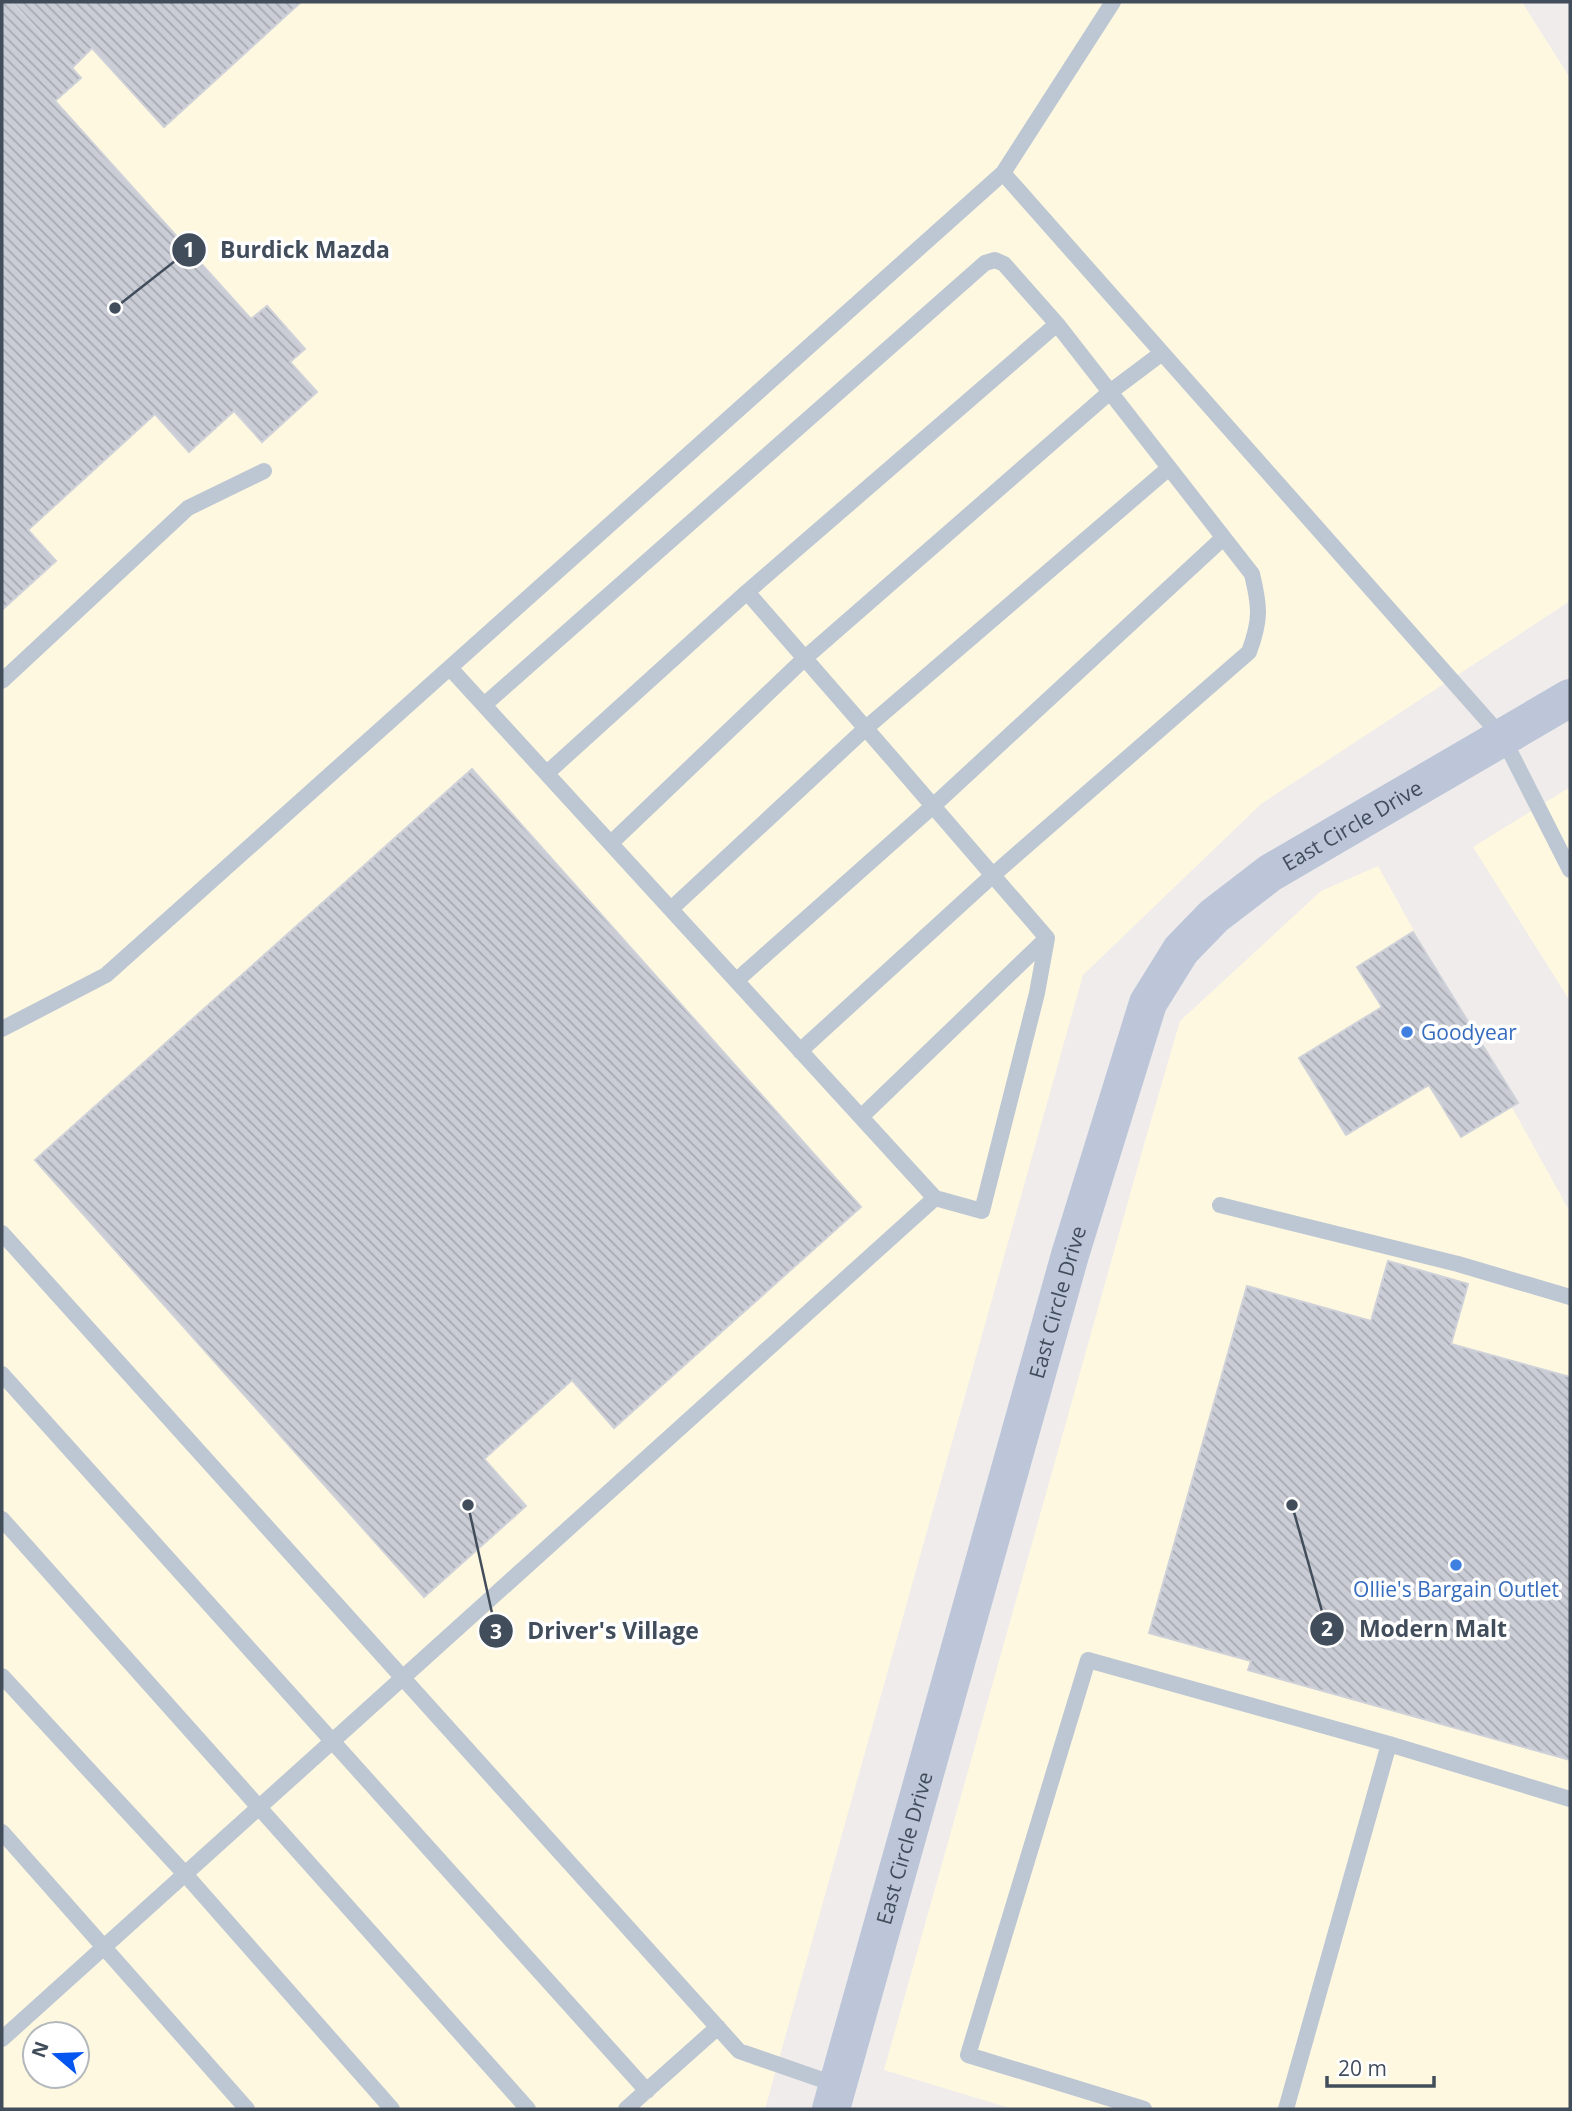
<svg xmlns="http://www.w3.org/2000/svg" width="1572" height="2111" font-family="'Open Sans',sans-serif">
<defs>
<pattern id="building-back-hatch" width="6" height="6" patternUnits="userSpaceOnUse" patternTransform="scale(1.75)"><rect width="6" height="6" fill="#cacdd5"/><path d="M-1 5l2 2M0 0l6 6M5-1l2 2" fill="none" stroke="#a6a9b0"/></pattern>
</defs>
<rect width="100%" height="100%" fill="#efeceb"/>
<path fill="#fef8e1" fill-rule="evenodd" d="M2,2H1522L1570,78V601L1261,804L1083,975L765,2109H2ZM35,2034H77V2076H35Z
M1570,787V1001L1473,847Z
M1378,866L1570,1212V2109H1013L884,2070L1147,1134L1180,1021L1321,891Z"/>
<path fill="url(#building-back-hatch)" stroke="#cfd1d9" stroke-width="2" d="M2,2H12L81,78L55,101L251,319L267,306L305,349L290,362L317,392L262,442L234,411L189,452L155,414L28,530L56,561L2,610Z
M12,2H301L164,127L92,48L72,68Z
M472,769L861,1207L614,1428L572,1380L484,1459L526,1506L424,1597L35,1160Z
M1413,932L1518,1103L1461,1137L1429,1085L1346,1135L1299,1058L1382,1007L1357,967Z
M1388,1261L1468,1284L1451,1344L1570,1377V1760L1248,1670L1251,1661L1149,1633L1247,1286L1371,1321Z"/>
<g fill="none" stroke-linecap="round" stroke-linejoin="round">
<path stroke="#bdc7d3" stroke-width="16" d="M1003,173L1503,738L1570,870
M2,681L188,508L264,471
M484,705L985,263L995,260L1004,264L1057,324
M547,773L747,592
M611,843L805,658L1110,392L1162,353
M671,909L866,728L1169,468
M737,980L933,806L1223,538
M2,1029L106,975L1003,173L1113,2
M800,1051L993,875L1249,652C1261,620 1260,607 1252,574L1057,324L747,592C848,707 947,822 1047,938L1037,993L982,1211L935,1198
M861,1117L1047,938
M1220,1205L1458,1264L1570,1297
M2,1233L739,2051L837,2085
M2,1374L647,2091
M2,1519L528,2109
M2,1676L185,1874L392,2109
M2,1832L247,2109
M2,2039L935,1198L450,668
M626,2109L718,2027
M1144,2109L968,2055L1088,1660L1389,1744
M1286,2109L1389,1744L1570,1799"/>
<path stroke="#bcc6d8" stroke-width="38" id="s1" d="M831,2109L1070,1255L1148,1003L1181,950L1214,916L1270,873L1570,698"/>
</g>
<g fill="#3f7fe0" stroke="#fff" stroke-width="2.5">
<circle cx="1407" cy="1032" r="7"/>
<circle cx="1456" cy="1565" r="7"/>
</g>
<g text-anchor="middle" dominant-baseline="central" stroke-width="7" stroke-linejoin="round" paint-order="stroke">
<g font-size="21" fill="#424d5b" stroke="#fff">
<text stroke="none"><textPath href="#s1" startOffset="1426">East Circle Drive</textPath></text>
<text stroke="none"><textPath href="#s1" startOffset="838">East Circle Drive</textPath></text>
<text stroke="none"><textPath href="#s1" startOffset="271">East Circle Drive</textPath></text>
</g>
<g font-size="21" fill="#366cbe" stroke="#fff" text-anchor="start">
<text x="1421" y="1032">Goodyear</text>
<text x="1456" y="1589" text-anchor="middle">Ollie's Bargain Outlet</text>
</g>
</g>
<path fill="none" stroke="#424d5b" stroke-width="2.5" d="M115 308L189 250M1292 1505L1327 1629M468 1505L496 1631"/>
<g fill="#424d5b" stroke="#fff" stroke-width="2.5">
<circle cx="115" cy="308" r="7"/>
<circle cx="1292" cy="1505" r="7"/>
<circle cx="468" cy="1505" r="7"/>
<circle cx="189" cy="250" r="18"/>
<circle cx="1327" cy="1629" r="18"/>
<circle cx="496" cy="1631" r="18"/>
</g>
<g font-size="21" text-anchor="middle" font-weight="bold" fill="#fff">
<text x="189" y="257">1</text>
<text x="1327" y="1636">2</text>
<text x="496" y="1639">3</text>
</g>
<g font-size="23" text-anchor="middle" font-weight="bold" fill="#424d5b" stroke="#fff" stroke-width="7" stroke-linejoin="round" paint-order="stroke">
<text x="305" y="258">Burdick Mazda</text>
<text x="1433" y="1637">Modern Malt</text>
<text x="613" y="1639">Driver's Village</text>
</g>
<rect width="1572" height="2111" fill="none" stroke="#424d5b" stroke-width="7"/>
<g transform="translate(56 2055) rotate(289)"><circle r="33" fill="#ffffff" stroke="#b3b8bd" stroke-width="2"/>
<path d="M0-5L12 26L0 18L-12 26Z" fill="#0555f0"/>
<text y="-10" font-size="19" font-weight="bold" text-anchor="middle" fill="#424d5b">N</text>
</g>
<path d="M1327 2076v10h107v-10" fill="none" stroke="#424d5b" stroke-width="3.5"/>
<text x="1338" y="2076" font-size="21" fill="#424d5b" stroke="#ffffff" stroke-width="5" paint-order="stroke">20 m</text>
</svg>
